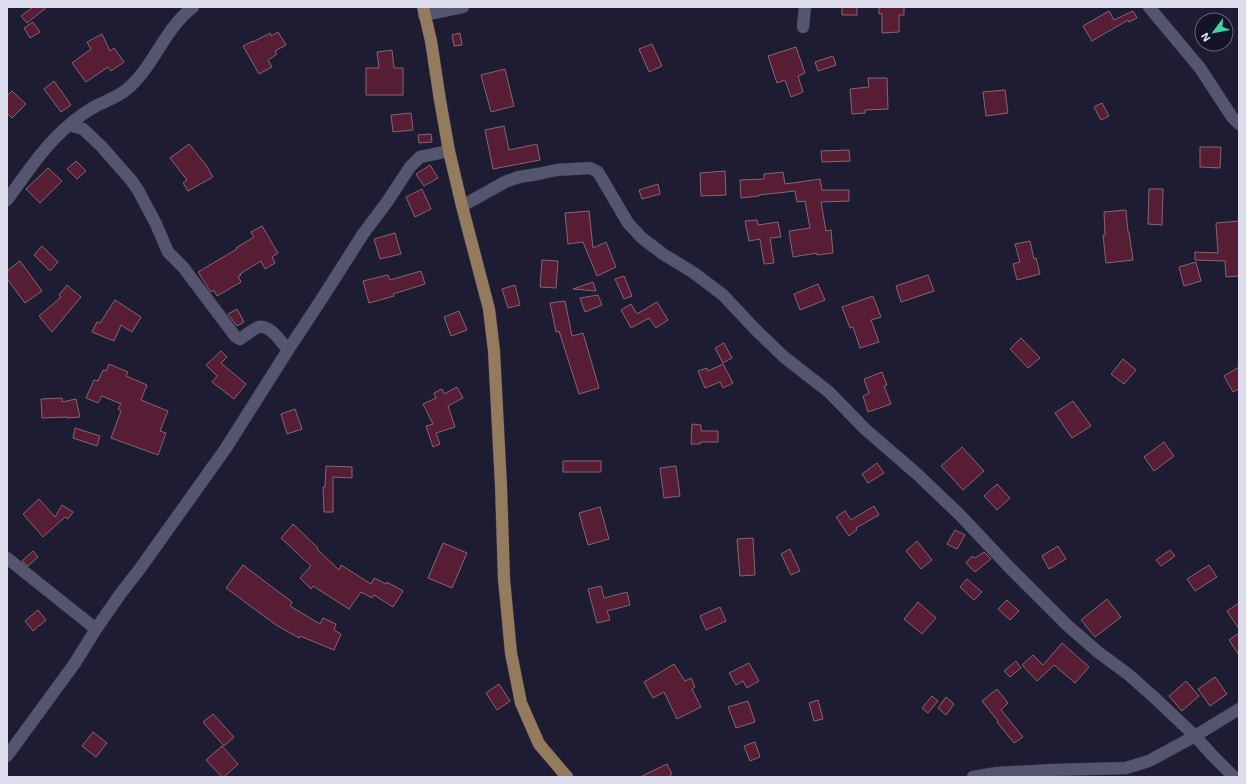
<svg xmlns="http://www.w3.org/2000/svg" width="1246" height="784" font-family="'Work Sans',sans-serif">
<rect width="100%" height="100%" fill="#1e1c33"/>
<path fill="#571d34" stroke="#85666f" d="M33,7H47L27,23L21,16Z
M842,7H857V15H842Z
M879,7H904V15H899V32L882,33V14H879Z
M1109,11L1114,20L1133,11L1137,18L1129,22L1128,20L1092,41L1083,26Z
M33,22L40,32L30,38L24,28Z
M278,32L286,45L275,51L277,54L268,60L272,67L259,74L243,46L253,41V42L270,33L271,36Z
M460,33L462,45L454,46L452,35Z
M102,34L110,51L114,48L124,62L111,71L108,67L86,82L72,63L91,49L87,42Z
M652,44L662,66L649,72L639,49Z
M796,47L805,73L798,76L803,92L791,97L785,80L777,83L768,56Z
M392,50L394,68H403V95H366V68H379L377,52Z
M833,56L836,65L818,71L815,62Z
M505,69L514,106L491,112L481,75Z
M868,78H887L888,109L865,110V113L852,114L850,89L869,87Z
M54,81L71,105L61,112L44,89Z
M1005,90L1008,113L986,116L983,92Z
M12,91L26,104L12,118L7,113V96Z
M1102,103L1109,116L1101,120L1094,107Z
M411,113L413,130L393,132L391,115Z
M504,126L509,150L537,144L540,160L493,169L485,130Z
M431,134L432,142L419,143L418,135Z
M189,144L206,165L213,177L188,191L183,183L187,180L170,158Z
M1200,147H1221L1220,168L1200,167Z
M849,150L850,161L822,162L821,151Z
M76,161L86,171L77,179L67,169Z
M430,165L438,178L424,186L416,174Z
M48,168L62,181L40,203L26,189Z
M725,171L726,195L701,196L700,173Z
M783,172L785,184L820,179L822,190H849V201L821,202L826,231L831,230L833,253L817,255V253L793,257L789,231L810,228L805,201L797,202L795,191L759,195V196L741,198L740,180L764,179V174Z
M658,184L660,194L642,199L639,190Z
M422,189L431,209L415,217L406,197Z
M1149,189H1163L1162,225L1148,224Z
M1126,210L1128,232H1129L1133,260L1106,263L1103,235H1105L1104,212Z
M589,211L593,248L606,242L616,267L597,276L583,242L568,244L565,213Z
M757,220L758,225L778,222L781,237L770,238L774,263L764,264L760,239L749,241L745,221Z
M1239,221V276L1226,277L1225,261L1195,260V252L1218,253L1216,223Z
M262,226L278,253L272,257L275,263L265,269L261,261L240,274L241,275L238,276L241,282L217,296L214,290L211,292L198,272L237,249L236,248L254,237L251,232Z
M395,233L401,254L380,259L374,239Z
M1030,241L1034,259L1036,258L1040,274L1017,280L1013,264L1020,262L1015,244Z
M42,246L58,262L50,271L34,255Z
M542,260L558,261L556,288L540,287Z
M20,261L42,291L25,303L7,279V271Z
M1196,262L1201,281L1184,286L1179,267Z
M421,271L425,284L393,294L394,296L369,303L363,281L388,275L390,280Z
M928,275L934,291L901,302L896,286Z
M624,276L632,296L624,299L615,279Z
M593,282L596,291L573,289Z
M818,284L825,300L800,310L794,294Z
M67,285L81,297L52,332L39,316L61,297L59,295Z
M515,285L520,305L508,308L502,289Z
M598,295L602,305L585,312L580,298Z
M873,296L881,317L871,320L879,342L860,348L853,327L850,328L842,307Z
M115,300L141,317L132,332L121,325L114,341L92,332L97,322L100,323Z
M565,301L572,336L583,333L599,388L579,394L559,331L556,332L550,303Z
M657,302L668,320L656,328L649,318L631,328L621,310L631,304L637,314Z
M237,309L244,322L237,326L228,314Z
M459,311L467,330L451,336L444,317Z
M1021,338L1040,358L1028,368L1010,349Z
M724,343L732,358L723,363L715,348Z
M221,351L227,357L221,363L246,384L234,399L212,382L217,376L206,365Z
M1123,359L1136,370L1124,384L1111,374Z
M109,364L128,372L126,376L147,385L141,400L168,411L160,431L166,433L158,455L111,438L121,411L118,409L121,404L102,396L98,403L86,398L94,380L98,381L103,370L106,371Z
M723,364L733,383L723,388L720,382L705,388L698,371L707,368L708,371Z
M1239,367V389L1233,392L1224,376Z
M882,372L887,385L884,386L891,404L868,412L863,396L869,393L864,379Z
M457,387L463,398L448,406L455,427L436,433L440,444L433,447L426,426L433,424L423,404L436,398L434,393L442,389L444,394Z
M62,398V402L76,399L80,417L67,418V417L42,418L41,399Z
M1073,401L1091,426L1072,438L1055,413Z
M295,409L302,429L287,434L281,414Z
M692,424L701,425V431H718V442H700V444H691Z
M75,428L100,436L97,446L73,438Z
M1164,442L1174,456L1154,471L1144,457Z
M962,447L984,471L963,490L941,466Z
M563,461H601V472H563Z
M877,463L884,473L868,483L862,474Z
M326,466L352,467V478L333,477V512H324L323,487H325Z
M676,466L680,496L664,498L660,468Z
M997,484L1010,498L997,510L984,496Z
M39,499L55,517L62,505L73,512L68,519L65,517L43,537L23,514Z
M874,506L879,515L856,528L857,530L849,536L836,517L845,511L851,520Z
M600,507L609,539L588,545L579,513Z
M293,524L318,548L317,549L339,570L341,565L371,584L374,578L386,584L387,582L403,591L393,607L374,595L372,598L361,592L349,609L313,586L311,589L300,578L311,566L281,538Z
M955,530L965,535L957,549L947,544Z
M753,538L755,575L740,576L737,539Z
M917,541L932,560L921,569L906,551Z
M443,543L467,553L452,588L428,578Z
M1058,546L1066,559L1049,569L1042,556Z
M790,549L800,571L791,575L781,554Z
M1170,550L1175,556L1161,566L1156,560Z
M33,551L38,557L28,566L22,561Z
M984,552L991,559L975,572L966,563L972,556L975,558Z
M243,565L292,602L290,606L320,624L323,618L336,624L334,630L341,634L334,650L300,636L299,638L276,625L226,588Z
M1209,565L1217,577L1195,591L1187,579Z
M967,579L982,592L974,600L960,587Z
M601,586L604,598L627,592L630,605L607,611L610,620L597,623L588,589Z
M1107,599L1121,617L1095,637L1081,620Z
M1007,600L1019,611L1010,620L998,609Z
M918,602L936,618L922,634L904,619Z
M1239,603V629L1227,611Z
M720,607L726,621L706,630L700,616Z
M38,610L46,620L33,631L25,621Z
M1239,633V655L1229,640Z
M1062,643L1089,667L1075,683L1054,665L1037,681L1022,665L1033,655L1043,665Z
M1016,661L1021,668L1010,677L1004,671Z
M749,663L759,681L747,688L743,681L736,685L729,673Z
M674,664L685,681L691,678L695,687L692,689L701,707L677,719L664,692L653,698L644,682Z
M1215,677L1227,694L1210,706L1198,689Z
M1186,681L1199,696L1182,711L1169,696Z
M499,684L510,701L497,710L486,693Z
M997,689L1008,703L1001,710L1023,737L1014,743L997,722L998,721L982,701Z
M932,696L938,701L928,713L922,708Z
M946,697L954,704L946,715L938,708Z
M818,700L823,719L814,721L809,703Z
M748,701L755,722L736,728L728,707Z
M213,714L234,737L224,746L203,722Z
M93,732L107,743L96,757L82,746Z
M755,742L760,757L750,761L744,746Z
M222,746L238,764L224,777H222L206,760Z
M667,764L672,774H670L671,777H640Z"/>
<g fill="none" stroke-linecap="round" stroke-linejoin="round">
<g stroke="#373548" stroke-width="13">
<path id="minor" d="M1149,7L1200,68L1232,117L1239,124
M424,15L463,7
M803,27L805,7
M69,125L83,129L101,146L131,180L138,190L156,224L168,252L183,267L235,336L240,339C245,336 254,328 259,327C271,325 281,342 288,350
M7,200C26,174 44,146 69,125C77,118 87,111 96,106C106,101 117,97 126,90C154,67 164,29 193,7
M462,206L505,182L519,177L538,174L556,170L590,168L598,172L628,223L642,238L663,254L694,273L723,295L755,329L784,357L829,392L865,429L917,474L959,514L1010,568L1067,625L1098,652L1129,675L1156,699L1195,736L1212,755L1234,777
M7,558L96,629
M7,756L75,663L96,629L121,593L139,570L226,448L288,350L321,300L363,234L387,202L410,167L420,157L449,151
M973,777L997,773L1052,770L1126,768L1149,761L1195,736L1239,709"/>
</g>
<g stroke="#373548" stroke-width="13">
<path id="major" d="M423,7L431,41L440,100L449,151L462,206L489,309L494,351L501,486L504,579L511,653L521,703L539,744L567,777"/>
</g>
<use href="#minor" stroke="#565570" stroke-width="12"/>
<use href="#major" stroke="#947b5e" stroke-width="12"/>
</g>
<rect width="1246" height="784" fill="none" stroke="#dddded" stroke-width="16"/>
<g transform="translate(1214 32) rotate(238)"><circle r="19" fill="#151328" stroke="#656477"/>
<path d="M0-3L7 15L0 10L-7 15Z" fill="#41d4a1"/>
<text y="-6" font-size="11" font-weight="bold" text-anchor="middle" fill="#dddded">N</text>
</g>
</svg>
